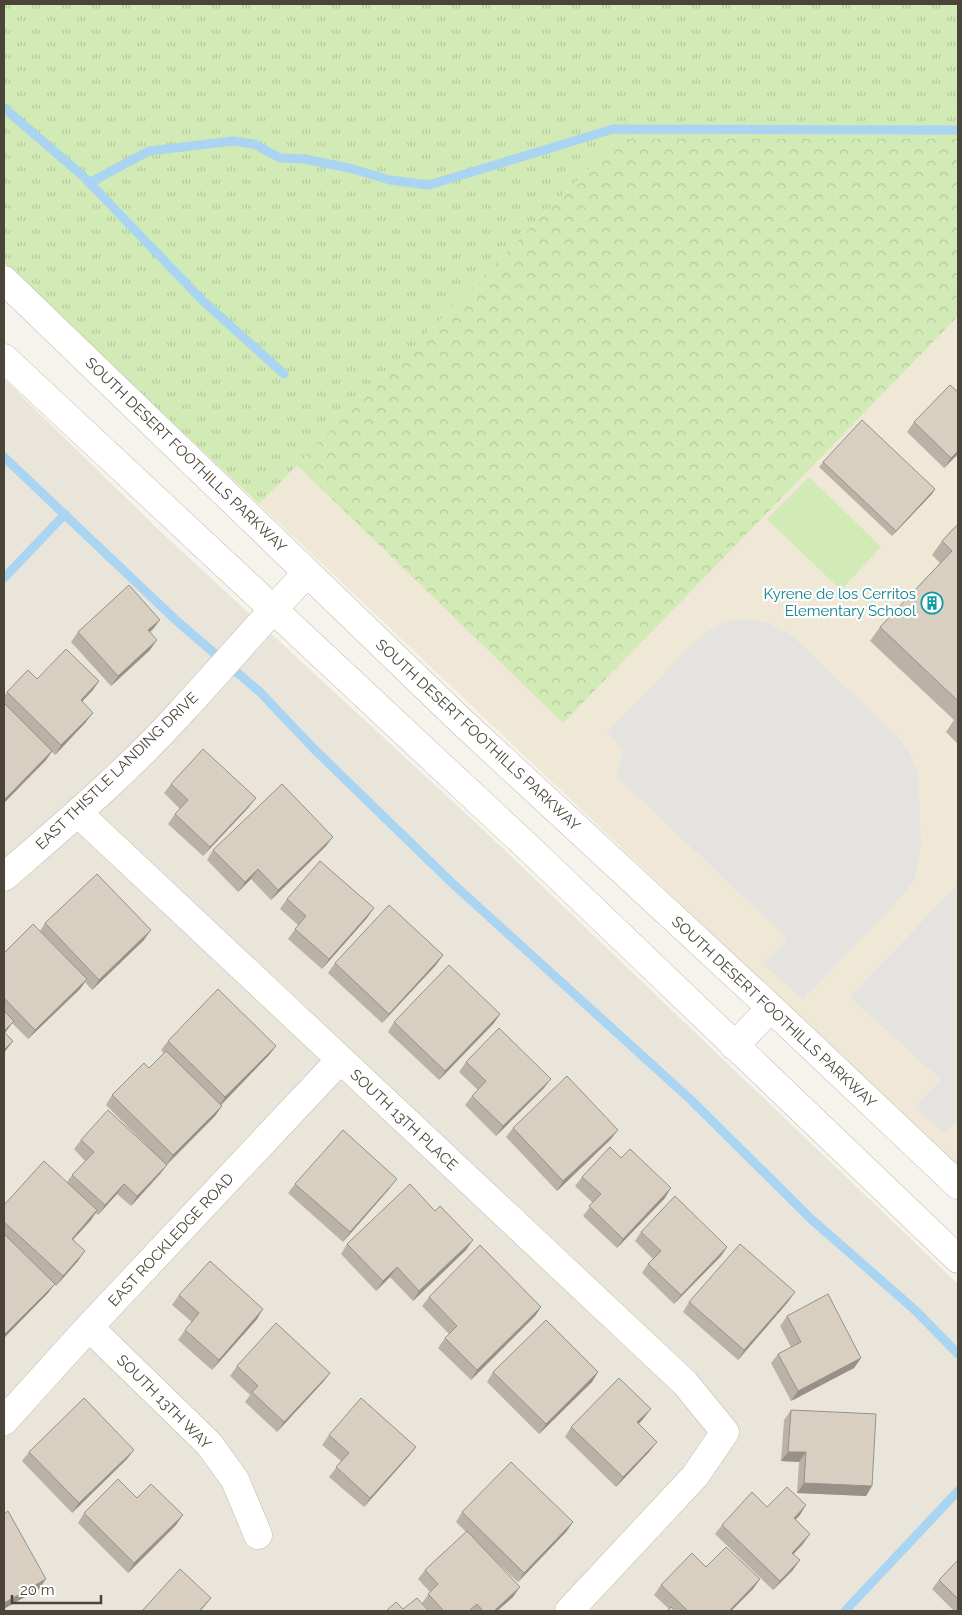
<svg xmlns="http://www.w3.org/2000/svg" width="962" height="1615" font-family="Raleway,sans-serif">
<defs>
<pattern id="grass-tufts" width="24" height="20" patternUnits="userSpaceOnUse" patternTransform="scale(1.25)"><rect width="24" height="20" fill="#d2eab5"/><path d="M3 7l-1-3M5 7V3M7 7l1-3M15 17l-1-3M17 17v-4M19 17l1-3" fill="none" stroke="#b6ca9c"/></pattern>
<pattern id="park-crowns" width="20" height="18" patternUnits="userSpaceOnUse" patternTransform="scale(1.25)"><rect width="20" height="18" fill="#d2eab5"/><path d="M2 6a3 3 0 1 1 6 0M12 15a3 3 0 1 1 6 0" fill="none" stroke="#b6ca9c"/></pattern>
</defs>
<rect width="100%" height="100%" fill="#f6f3ec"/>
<path fill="#eae5da" d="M4,379L161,532L476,823L958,1284V1611H4Z"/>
<path fill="#efe8d6" d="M618,139H958V1167L259,504Z"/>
<path fill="url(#grass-tufts)" d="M4,4H958V139H618L259,504L4,263Z"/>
<path fill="url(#park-crowns)" d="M618,139H958V316L563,723L297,465Z"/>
<path fill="#d2eab5" d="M809,477L881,547L841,590L767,519Z"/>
<path fill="#e5e3e0" d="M749,619L768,623L791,635L898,737L909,752L918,772L921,843L915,878L899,900L803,999L763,964L788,939L617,777L623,750L607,733L696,640L716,626L733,620Z
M958,884V1119L944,1134L915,1107L941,1080L850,997Z"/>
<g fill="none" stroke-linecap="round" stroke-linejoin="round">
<path stroke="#a9d4f2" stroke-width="9" d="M4,108L83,176L202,300L284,374
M89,183L149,151L233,141L254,144L280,158L304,159L349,168L390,180L429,185L613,129L958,130
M4,457L179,623L260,692L314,749L451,882L691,1100L810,1218L916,1311L958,1354
M4,578L65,514
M845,1611L958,1491"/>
<g stroke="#c2bbae" stroke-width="29">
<path id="minor" d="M78,813L685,1383L725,1432L695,1476L569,1611
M4,877C65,824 128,771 182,711C225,665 264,618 307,573
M89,1327L209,1444L235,1480L258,1535
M4,1421L89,1327L340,1060"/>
</g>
<g stroke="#c2bbae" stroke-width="29">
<path id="tertiary" d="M4,280L460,720L771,1008L958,1185
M4,358L533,852L958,1259
M734,1046L771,1008"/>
</g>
<use href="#minor" stroke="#fff" stroke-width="28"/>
<use href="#tertiary" stroke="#fff" stroke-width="28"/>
</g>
<path fill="#bab2a6" d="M914,422L958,454L944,468L907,432Z
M823,462L932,494L892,536L819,467Z
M958,524V744L946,732L954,720L870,641L880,627L940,563L932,555L942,541Z
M160,620L153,629L150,632V650L111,686L71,642L78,632Z
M37,679L93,690L82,701L86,722L55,755L52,752L46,760L4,803V696L7,692Z
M171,784L249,807L203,856L168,824L175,814L180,809L164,793Z
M326,846L271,900L251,879L238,892L207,860L213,850Z
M287,899L374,908L367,918L322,969L288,939L298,925L280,909Z
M45,923L144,940L92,990L85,982L80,989L28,1039L12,1023L5,1033L13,1041L4,1053V953L40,931Z
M443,955L436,965L382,1023L328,973L335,963Z
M500,1014L494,1023L439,1080L388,1032L394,1022Z
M168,1041L276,1046L269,1055L221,1105L222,1106L215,1116L167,1165L160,1174L131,1206L117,1194L98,1215L96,1213L91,1220L73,1240L78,1261L56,1286L54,1284L48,1293L4,1338V1205L67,1182L72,1175L85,1161L74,1149L81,1140L157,1156L106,1105L112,1095L149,1068L164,1053L161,1050Z
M466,1062L544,1088L496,1136L465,1105L472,1096L478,1090L459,1072Z
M513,1128L611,1139L557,1191L506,1137Z
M582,1177L665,1198L617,1248L583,1216L593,1203L575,1186Z
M295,1184L390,1188L343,1242L288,1193Z
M435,1211L473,1240L466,1250L413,1301L390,1277L376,1291L341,1254L347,1244Z
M641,1232L727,1247L721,1256L674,1304L642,1273L648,1264L653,1259L635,1241Z
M179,1295L257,1319L212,1370L178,1340L185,1330L192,1322L172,1305Z
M429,1297L541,1307L535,1316L471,1380L438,1348L445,1338L449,1334L422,1306Z
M689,1302H788L738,1360L683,1312Z
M787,1316L861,1358L854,1368L791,1401L771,1363L778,1354L791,1347L780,1326Z
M237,1366L330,1373L323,1382L277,1432L245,1402L250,1395L230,1376Z
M493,1372H598L592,1382L539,1434L487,1382Z
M791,1410L872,1486L866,1496L797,1493L799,1462L781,1461L784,1420Z
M644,1418L639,1424L650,1451L616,1487L565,1437L571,1427Z
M329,1435L416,1447L409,1456L364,1507L329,1477L341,1461L322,1445Z
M29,1452L127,1459L72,1513L22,1461Z
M137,1498L176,1525L128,1573L78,1523L84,1513Z
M767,1507L800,1515L795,1520L803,1544L793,1554V1570L773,1590L715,1534L722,1525Z
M462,1512L573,1522L566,1532L518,1582L487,1553L513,1597L497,1611H386L403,1609L422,1603L430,1592L418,1579L425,1570L466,1532L456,1522Z
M958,1560V1611H954L932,1589L939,1580Z
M706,1567L760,1579L753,1589L731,1611H667L669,1609L654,1595L661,1585Z"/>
<path fill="#979187" d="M958,451V454L944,468L951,458Z
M935,489L932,494L892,536L896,531Z
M160,620L153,629L141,640L148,630Z
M157,640L150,650L111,686L118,676Z
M99,681L93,690L74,710L81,700Z
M93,713L86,722L55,755L61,745Z
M52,751L46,760L4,803V800Z
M256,798L249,807L203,856L210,847Z
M333,837L326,846L271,900L278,890Z
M258,869L251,879L238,892L245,882Z
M374,908L367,918L322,969L329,959Z
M151,930L144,940L92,990L99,980Z
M443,955L436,965L382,1023L389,1014Z
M87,979L80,989L28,1039L35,1030Z
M500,1014L494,1023L439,1080L445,1071Z
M14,1021L7,1030L4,1034V1031Z
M13,1041L6,1050L4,1053V1050Z
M276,1046L269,1055L219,1107L225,1097Z
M551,1079L544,1088L496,1136L503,1126Z
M222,1106L215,1116L166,1165L173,1155Z
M618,1130L611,1139L557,1191L563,1181Z
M167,1165L160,1174L131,1206L137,1196Z
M397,1179L390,1188L343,1242L350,1232Z
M124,1184L117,1194L98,1215L105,1205Z
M671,1188L665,1198L617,1248L623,1239Z
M97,1210L91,1220L65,1248L72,1239Z
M473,1240L466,1250L413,1301L419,1291Z
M727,1247L721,1256L674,1304L681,1295Z
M85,1251L78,1261L56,1286L63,1276Z
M397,1267L390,1277L376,1291L383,1281Z
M55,1284L48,1293L4,1338V1335Z
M795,1292L788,1302L738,1360L744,1350Z
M541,1307L535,1316L471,1380L477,1370Z
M263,1309L257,1319L212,1370L219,1360Z
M861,1358L854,1368L791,1401L798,1391Z
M598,1372L592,1382L539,1434L546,1424Z
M330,1373L323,1382L277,1432L284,1422Z
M651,1409L644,1418L630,1432L637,1422Z
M657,1442L650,1451L616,1487L623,1477Z
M416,1447L409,1456L364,1507L370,1498Z
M134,1450L127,1459L72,1513L79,1503Z
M788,1452H806L799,1462L781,1461Z
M804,1483L872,1486L866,1496L797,1493Z
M806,1505L800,1515L787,1528L794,1518Z
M183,1515L176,1525L128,1573L134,1563Z
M573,1522L566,1532L518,1582L524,1573Z
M810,1534L803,1544L785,1563L792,1553Z
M800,1560L793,1570L773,1590L780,1581Z
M46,1579L39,1589L4,1609V1603Z
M760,1579L753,1589L731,1611H729Z
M520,1587L513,1597L497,1611H494Z
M211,1598L204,1607L200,1611H199Z"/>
<path fill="#d8cfc1" stroke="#979187" d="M950,385L958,392V451L951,458L914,422Z
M862,420L935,489L896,531L823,462Z
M958,524V701L880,627L952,551L942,541Z
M129,585L160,620L148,630L157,640L118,676L78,632Z
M66,649L99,681L81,700L93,713L61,745L7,692L28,670L37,679Z
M4,703L52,751L4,800Z
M203,749L256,798L210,847L175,814L188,800L171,784Z
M282,784L333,837L278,890L258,869L245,882L213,850Z
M320,861L374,908L329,959L295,929L306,916L287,899Z
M97,874L151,930L99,980L45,923Z
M389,905L443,955L389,1014L335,963Z
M33,924L87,979L35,1030L4,998V953Z
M449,965L500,1014L445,1071L394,1022Z
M218,989L276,1046L225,1097L168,1041Z
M4,1011L14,1021L4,1031Z
M499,1028L551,1079L503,1126L472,1096L486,1081L466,1062Z
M4,1032L13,1041L4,1050Z
M166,1051L222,1106L173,1155L112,1095L144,1063L149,1068Z
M567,1076L618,1130L563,1181L513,1128Z
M108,1110L167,1165L137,1196L124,1184L105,1205L72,1175L94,1152L81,1140Z
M343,1130L397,1179L350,1232L295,1184Z
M610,1147L621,1158L630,1149L671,1188L623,1239L589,1206L601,1194L582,1177Z
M44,1161L97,1210L72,1239L85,1251L63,1276L4,1222V1205Z
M410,1184L435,1211L440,1206L473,1240L419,1291L397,1267L383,1281L347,1244Z
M675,1196L727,1247L681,1295L648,1264L661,1251L641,1232Z
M4,1234L55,1284L4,1335Z
M740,1244L795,1292L744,1350L689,1302Z
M480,1245L541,1307L477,1370L445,1338L457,1326L429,1297Z
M210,1261L263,1309L219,1360L185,1330L199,1313L179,1295Z
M828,1294L861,1358L798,1391L778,1354L801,1342L787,1316Z
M546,1320L598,1372L546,1424L493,1372Z
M276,1323L330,1373L284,1422L252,1392L258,1386L237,1366Z
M619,1378L651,1409L637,1422L657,1442L623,1477L571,1427Z
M84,1398L134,1450L79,1503L29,1452Z
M361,1398L416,1447L370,1498L336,1467L349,1453L329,1435Z
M791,1410L876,1414L872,1486L804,1483L806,1452H788Z
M511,1462L573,1522L524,1573L462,1512Z
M118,1479L137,1498L151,1484L183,1515L134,1563L84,1513Z
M787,1487L806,1505L794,1518L810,1534L792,1553L800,1560L780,1581L722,1525L752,1492L767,1507Z
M8,1511L46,1579L4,1603V1514Z
M467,1531L520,1587L494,1611H483L477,1604L469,1611H444L428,1594L438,1584L425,1570Z
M726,1547L760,1579L729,1611H688L661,1585L692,1553L706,1567Z
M958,1560V1599L939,1580Z
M180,1569L211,1598L200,1610L201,1611H142Z
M417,1598L429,1611H386L396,1602L403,1609Z
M671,1607L676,1611H667Z"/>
<defs>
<g id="building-ring" transform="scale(1.125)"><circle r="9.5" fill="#fff" stroke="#0f9aa8" stroke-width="1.5"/><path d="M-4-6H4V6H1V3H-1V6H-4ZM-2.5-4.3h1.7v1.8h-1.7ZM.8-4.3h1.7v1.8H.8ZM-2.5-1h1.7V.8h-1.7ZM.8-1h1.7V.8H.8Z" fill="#0f9aa8"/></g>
</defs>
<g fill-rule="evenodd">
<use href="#building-ring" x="932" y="603"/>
</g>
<g text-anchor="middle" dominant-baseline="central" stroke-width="4.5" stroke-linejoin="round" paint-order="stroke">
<g font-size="15" fill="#4b4439" stroke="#fff">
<text transform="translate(186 455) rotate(44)">SOUTH DESERT FOOTHILLS PARKWAY</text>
<text transform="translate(478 735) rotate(43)">SOUTH DESERT FOOTHILLS PARKWAY</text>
<text transform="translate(117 771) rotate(-44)">EAST THISTLE LANDING DRIVE</text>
<text transform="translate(774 1012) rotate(43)">SOUTH DESERT FOOTHILLS PARKWAY</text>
<text transform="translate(404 1120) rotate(43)">SOUTH 13TH PLACE</text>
<text transform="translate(171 1240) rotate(-47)">EAST ROCKLEDGE ROAD</text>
<text transform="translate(164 1402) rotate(45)">SOUTH 13TH WAY</text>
</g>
<g font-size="15" fill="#0d838f" stroke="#fff" text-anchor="end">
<text x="916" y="594">Kyrene de los Cerritos<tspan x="916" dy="17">Elementary School</tspan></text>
</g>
</g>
<rect width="962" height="1615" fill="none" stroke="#4b4439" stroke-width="10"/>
<path d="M12 1595v8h89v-8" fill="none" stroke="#4b4439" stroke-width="2.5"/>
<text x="20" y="1595" font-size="15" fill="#4b4439" stroke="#ffffff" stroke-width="4" paint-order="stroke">20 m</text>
</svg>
